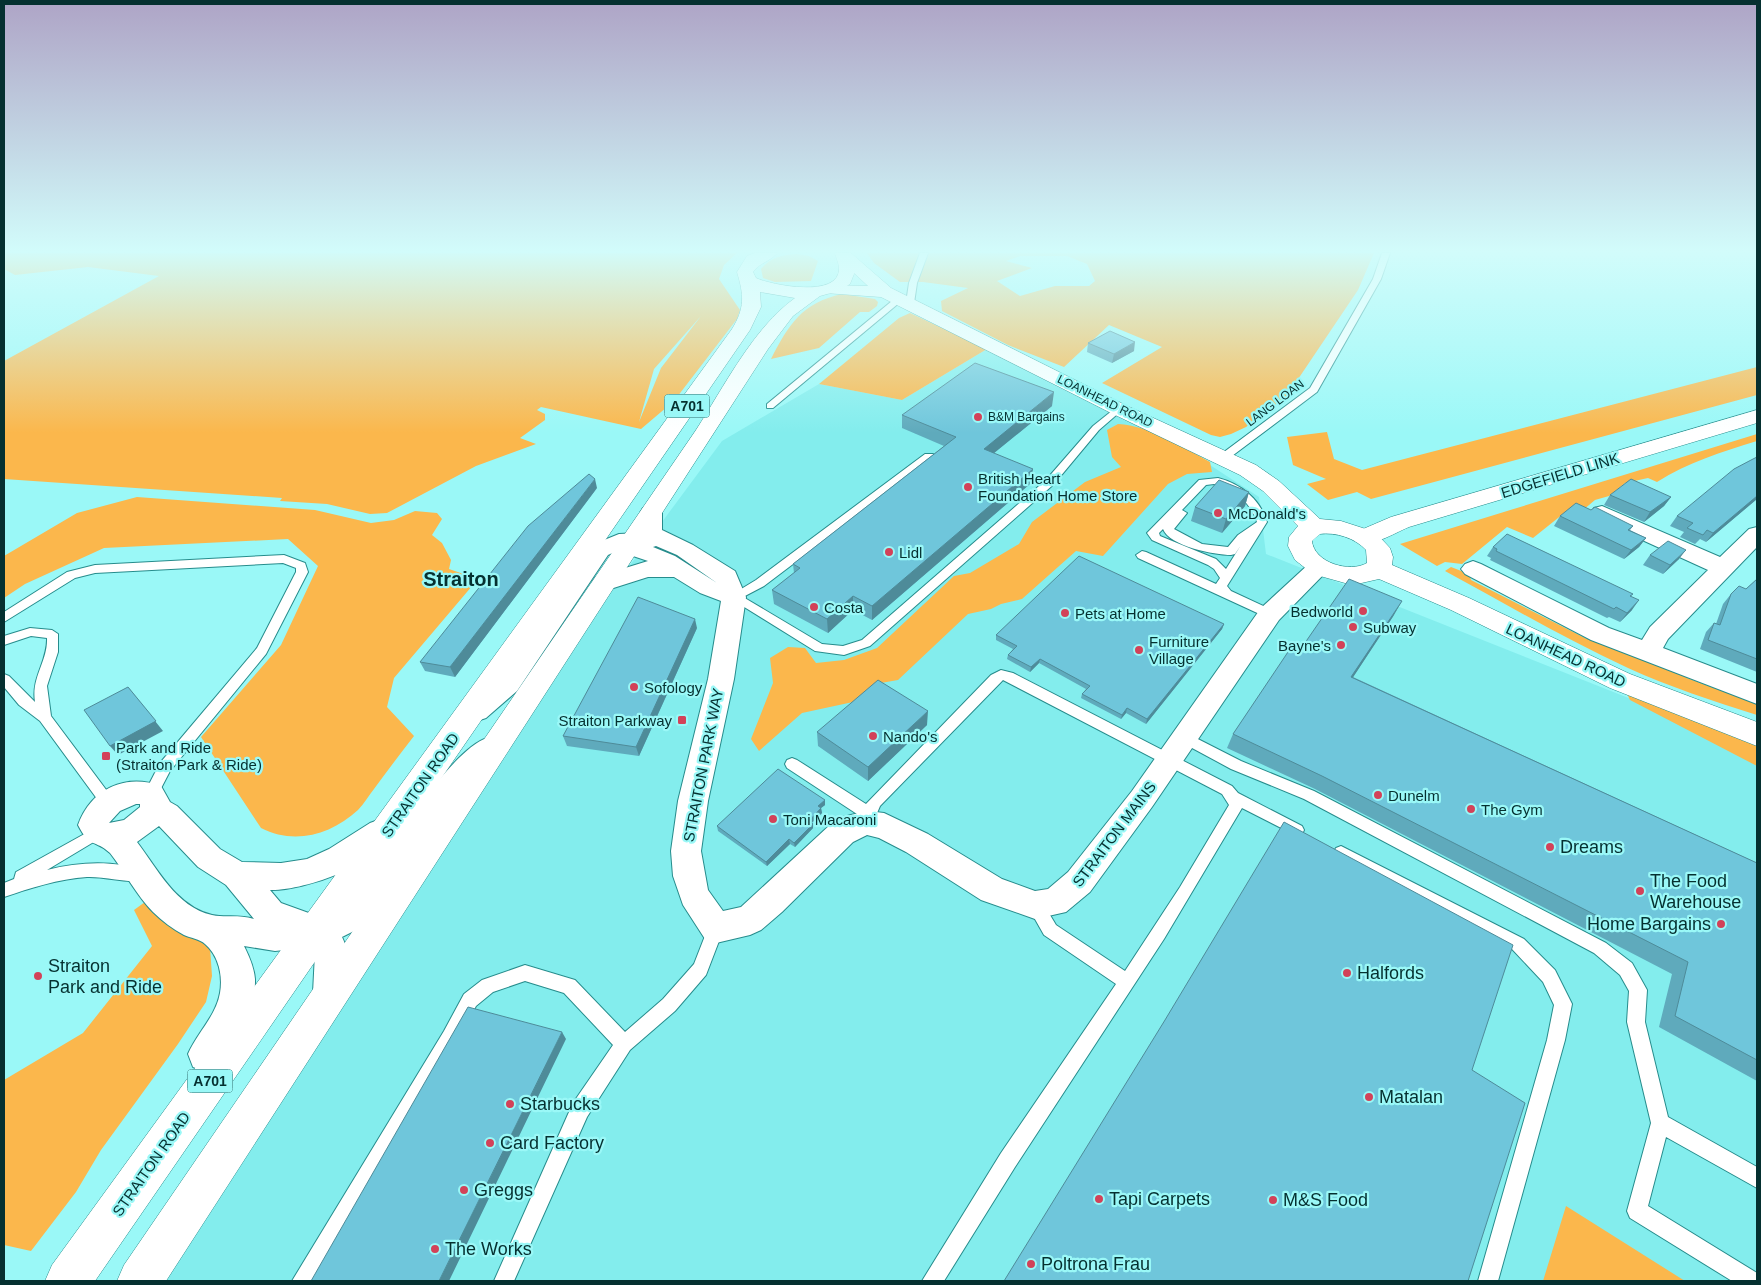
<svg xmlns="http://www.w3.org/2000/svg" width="1761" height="1285" font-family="Arial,sans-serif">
<rect width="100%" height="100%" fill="#9af8f7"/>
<path fill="#83eded" d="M987,349L1167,437L1259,497L1266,554L1757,749V1281H166L622,576L722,441L819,384L902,400Z"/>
<path fill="#fbb74c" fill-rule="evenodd" d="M4,253H737L724,265L719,279L740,310L737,319L674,401L641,429L541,407L537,410L545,414V420L520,438L536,444L476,466L387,513L370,514L327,504L280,501L282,498L4,479V361L159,276L88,267L15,275L4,269ZM701,316L661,368L639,422L654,369Z
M867,253H1374L1358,290L1286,397L1246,427L1231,434L1220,437L1211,435L1102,383L1162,347L1109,325L1064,367L1008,345L942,311L941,301L968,288L923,282H900L874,263ZM1020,256H1067L1087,264L1095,281L1089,286H1055L1020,296L997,281L1032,268L1006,261Z
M797,254L809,256L818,261L811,281L775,282L763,278L761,269C771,257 781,255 797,254Z
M842,294L875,299L878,302L877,306L869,312H860L819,348L771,359C789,324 802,303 842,294Z
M910,313L987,349L902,400L819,384L899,318Z
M1757,367V395L1371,499L1357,492L1328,500L1307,484L1326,479L1293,465L1287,437L1327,432L1334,459L1362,470Z
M1118,424C1151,426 1181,446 1210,462L1212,472L1187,474L1168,484L1103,556L1076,551L1022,599L1001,604L991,609L968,614L898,680L875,684L853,702L802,713L759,751L751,739L773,683L770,658L788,647L805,648L816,663L844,660L877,648L954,576L970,573L1019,544L1032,522L1085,482L1121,467L1112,457L1107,430Z
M1757,434V441C1722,452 1688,462 1657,482L1648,478L1625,483L1609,496L1595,500L1583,510L1573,506L1533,538L1507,527L1462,564L1445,562L1437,566L1400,544Z
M137,497L315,510L371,523L394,520L415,511L437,513L442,519L432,535L442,543L451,560L449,569L478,579L394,678L387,707L414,736C401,753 387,771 374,789C369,795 364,804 358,810C331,835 294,845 261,828L201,737L281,645L318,566L288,539L104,548L25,584L4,598V556L77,513Z
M1451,567L1469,574L1471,580L1587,639H1596L1680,672L1687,678L1757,704V715C1713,701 1670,687 1628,668C1565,639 1506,604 1445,571Z
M1627,694L1757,746V766L1630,700Z
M145,902L210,947L212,976L206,1002L178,1044L101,1150L76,1192L31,1251L4,1245V1080L83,1033L152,946L134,910Z
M1566,1206L1685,1281H1543Z"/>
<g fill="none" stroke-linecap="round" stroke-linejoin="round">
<g stroke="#268c8c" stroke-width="2">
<path id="service" d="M920,253H928L917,283L914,303L910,305L906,303L909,283Z
M1382,253H1390L1381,279L1317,392L1228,459H1220V455L1310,388L1373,279Z
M898,296L905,298L773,408H767V404Z
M1118,406L1123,409L1121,411L1099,430L1054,484L870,646L844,655L815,651L728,597L756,580L925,454H933V458L764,586L743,597L822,644L843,646L862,640L1046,480L1093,426Z
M1218,478C1241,484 1260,499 1267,522L1227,586L1231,591L1274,611L1276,614L1274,617H1266L1138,558L1136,555L1142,551L1146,552L1216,584L1220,578L1214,569L1208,565L1152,540L1147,533L1199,480ZM1214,484C1234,486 1251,504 1257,522L1238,535L1228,547L1202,544L1174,529L1187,513L1182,510L1206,485ZM1163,529C1169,546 1215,555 1231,555L1235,554L1241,545L1226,569L1216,559L1160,536L1159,533Z
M284,555L305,563L308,572L266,654L170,771L156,798L151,800L146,798L144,794L160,763L257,648L296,572V568L283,563L95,573L75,578L4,622V612L67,572L95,565Z
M30,628L52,630L58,634V652L47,686L51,716L113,799L115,803L113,807L108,809L103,807L40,721L19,705L4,687V674L9,676L35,702C31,677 48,661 47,638L31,636L4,645V636Z
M1001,670L1013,673L1232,786L1238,793L1302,826L1304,830L1302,834L1297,836L1242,808L1164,939L1015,1167L944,1281H922L1001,1153L1116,984L1044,935L1027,905L1029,900L1035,898L1041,900L1056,925L1125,971L1180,887L1229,805L1222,794L1003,680L880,806L872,825L867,827L862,825L860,816L787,768L785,764L787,760L792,758L797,760L866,804L991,675Z
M1186,733L1241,761L1314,791L1606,943L1632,963L1647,990L1645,1022L1668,1117L1757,1167V1188L1666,1137L1648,1206L1757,1273V1281H1732L1630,1218L1627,1211L1651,1123L1627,1022L1629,991L1620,975L1594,953L1304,799L1231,769L1181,742L1179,738L1181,734Z
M97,827L102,829L104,833L102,837L47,870C79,862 114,860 145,871L148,876L145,881C137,884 102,876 87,877C58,879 31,888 4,897V883L14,879L16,872Z
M1341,846L1524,939L1555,970L1572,1004L1565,1040L1498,1281H1478L1547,1040L1554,1005L1543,982L1512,949L1336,858L1333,853L1336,848Z
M716,921L722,923L724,928L706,975L675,1011L630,1050L587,1117L514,1281H494L573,1103L613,1045L564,993L525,981L493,992L476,1006L456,1043L314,1281H292L444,1031L464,994L482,980L525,965L575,980L625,1032L663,999L694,964L710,923Z"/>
</g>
<g stroke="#268c8c" stroke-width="2">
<path id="minor" d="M651,506L659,508L662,513V530L693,545L735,571L746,597L734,679L708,801L701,851L708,890L723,911L741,907L831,824L843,817L867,811L884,813L928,834L1002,879L1035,891L1048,889L1068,872L1132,791L1261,608L1311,562L1319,559L1327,562L1331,567L1279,620L1152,807L1090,892L1066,912L1035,919L981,900L906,852L879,838L867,835L853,842L782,912L761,930L750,935L716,943L705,939L683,905L673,876L671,851L678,801L708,679L721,601L700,593L674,577H648L604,591L596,589L592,583L596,577L648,561L633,556L630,551L632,548H623L608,555L517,691L486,718L477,721L468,718L464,711L468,704L499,677L592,545L619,534L640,533V513L643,508ZM656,546L677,555L717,583L675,556L653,547Z
M1602,506L1720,557L1749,529L1757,527V547L1668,639L1663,648L1757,684V704L1591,640L1465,574L1461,569L1465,564L1473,561L1481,564L1609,628L1642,640L1650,627L1708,570L1594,518L1591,513L1594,508Z
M487,738L497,741L501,749L497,757L469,782L378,919L342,937C352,957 351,984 342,1005L330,1009L318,1005L313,993L315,953L312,947L275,951L244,946C249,956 254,967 255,979C256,1007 238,1044 220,1065C217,1068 211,1070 206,1072L193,1067L188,1054C197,1033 216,1016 220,993C223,976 219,956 205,944C200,939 190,938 184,935C173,929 162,921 153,912C136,895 125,872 110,853C95,839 90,849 78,825C91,789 125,773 161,786L170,802L177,806L220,849L242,862L281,863L307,859L329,849L370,823L381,819L392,823L396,832C380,864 304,891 270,890L281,903L317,916L333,911L356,899C382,861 448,751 487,738ZM136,804H140V807L124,820L109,823L120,811ZM159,826L198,867L226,885L254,919C238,914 226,918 212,915C176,907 157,868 137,842Z"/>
</g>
<g stroke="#268c8c" stroke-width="1">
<path id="tertiary" d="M1757,410V423L1409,527C1392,534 1374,547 1356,542L1353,537L1356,532L1391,517Z"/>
</g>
<g stroke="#268c8c" stroke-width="1">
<path id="secondary" d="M846,253L852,254L891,288L1125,405L1256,465L1279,481L1320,519L1341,521L1375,532L1390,548L1393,557L1392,565L1469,598L1630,674L1757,722V746L1610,688L1451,610L1379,579L1357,584L1345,583L1313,574L1295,560L1288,546L1289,537L1298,526L1263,491L1240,475L1111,413L881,297L825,293L822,289L825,285L868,286L838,258L840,254ZM1320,534C1336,532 1355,538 1366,550L1367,563C1350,573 1314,563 1312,541Z"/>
</g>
<g stroke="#268c8c" stroke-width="1">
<path id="primary" d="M755,253H777C770,262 760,262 753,272L756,278C771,285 840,299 839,268C839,264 836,257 835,253H851L856,269L850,284L838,291L820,296L793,316L768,349L166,1281H117L124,1265L696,430C724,387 753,328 795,298L760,292L761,307L750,330L95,1281H45L52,1265L732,329C745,308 744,295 737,272L747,256Z"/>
</g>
<use href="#service" fill="#fff" fill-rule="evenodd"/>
<use href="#minor" fill="#fff" fill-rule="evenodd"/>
<use href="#tertiary" fill="#fff" fill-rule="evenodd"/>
<use href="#secondary" fill="#fff" fill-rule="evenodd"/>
<use href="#primary" fill="#fff" fill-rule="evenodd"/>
</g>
<path fill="#5faabc" d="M1088,343L1134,351L1112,363L1087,352Z
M1052,406L994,453L1031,483L872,620L853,610L828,633L774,604L772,590L794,573L793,564L944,446L902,428V415Z
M1757,457V499L1706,542L1700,539L1695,544L1680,537L1684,532L1670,526L1677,516Z
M597,488L455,677L425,671L420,662Z
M1249,492L1245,506L1222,533L1191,521L1195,507Z
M1610,495L1671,497L1664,506L1644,522L1604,505Z
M1591,510L1633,526L1630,530L1646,538L1639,547L1624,559L1554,526L1560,516Z
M1493,547L1633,594L1631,596L1632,610L1620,622L1609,617L1607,618L1490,560L1491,558L1487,556Z
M1650,555L1679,559L1663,574L1643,565Z
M1757,579V672L1700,649L1706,632L1714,623L1716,624L1723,604L1731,594L1746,589Z
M1394,615L1353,677L1757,863V1081L1659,1027L1672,974L1315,789L1227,748L1233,734L1298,653Z
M1224,624L1222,629L1146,724L1126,713L1121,719L1081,698L1082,694L1086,689L1039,663L1030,672L1007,659L1008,655L1013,649L996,640V635Z
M697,628L639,756L567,746L563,736Z
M927,725L868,781L818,746L817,732Z
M825,800V805L821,808L822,813L812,823L813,824V828L795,847L790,844L767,866L718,831L717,826Z"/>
<path fill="#4e8b99" d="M1135,342L1134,351L1112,363L1114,354Z
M1054,392L1052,406L983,462L984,449Z
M1033,469L1031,483L872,620V606Z
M595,479L597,488L455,677L450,667Z
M1249,492L1245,506L1222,533L1226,519Z
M1757,496V499L1706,542L1713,533Z
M1671,497L1664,506L1644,522L1650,512Z
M1646,538L1639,547L1624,559L1631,550Z
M1686,550L1679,559L1663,574L1670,565Z
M853,596V610L828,633L827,619Z
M1639,600L1632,610L1620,622L1627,613Z
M1402,601L1394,615L1344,691L1351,677Z
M695,619L697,628L639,756L636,747Z
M1224,624L1222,629L1146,724L1147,719Z
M1040,659L1039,663L1030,672L1031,667Z
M128,687L163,731L118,755L110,746Z
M1127,708L1126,713L1121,719L1122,715Z
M928,711L927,725L868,781V767Z
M825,800V805L821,808L822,813L809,825V821L818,806Z
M813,824V828L795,847L794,843Z
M789,839L790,844L767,866L766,862Z
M562,1032L566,1039L449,1281H439Z"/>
<path fill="#6fc6db" stroke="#4e8b99" d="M1110,331L1135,342L1114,354L1088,343Z
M975,363L1054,392L984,449L1033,469L872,606L853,596L827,619L772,590L800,568L793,564L956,437L902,415Z
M1757,457V496L1713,533L1707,530L1703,535L1687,528L1693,523L1677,516L1734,469L1753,459Z
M589,474L595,479L450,667L420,662L528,526Z
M1631,479L1671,497L1650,512L1610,495Z
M1219,480L1249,492L1226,519L1195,507Z
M1576,503L1591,510L1595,507L1633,526L1628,530L1646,538L1631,550L1560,516Z
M1507,534L1633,594L1630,596L1639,600L1627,613L1616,607L1614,609L1496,551L1497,549L1493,547Z
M1668,541L1686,550L1670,565L1650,555Z
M1079,556L1224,624L1147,719L1127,708L1122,715L1082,694L1090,686L1040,659L1031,667L1008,655L1017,646L996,635Z
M1349,579L1402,601L1351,677L1757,863V1060L1675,1016L1688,962L1322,776L1233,734L1290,649L1298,653Z
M1757,579V659L1708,640L1714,623L1720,625L1731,594L1739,586L1746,589Z
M638,597L695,619L636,747L563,736Z
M878,680L928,711L868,767L817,732Z
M128,687L156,721L110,746L84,710Z
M778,769L825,800L818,806L821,808L809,821L813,824L794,843L789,839L766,862L717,826Z
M1284,822L1513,945L1472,1070L1525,1103L1468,1281H1004L1165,1020Z
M468,1007L562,1032L439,1281H311Z"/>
<linearGradient id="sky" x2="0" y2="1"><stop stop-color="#aea4c6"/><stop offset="0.58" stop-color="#d2fcfb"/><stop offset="1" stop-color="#d2fcfb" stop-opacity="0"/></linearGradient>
<rect width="1761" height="433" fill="url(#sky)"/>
<g fill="#d24259" stroke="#9af8f7" stroke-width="2">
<circle cx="978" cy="417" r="5"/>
<circle cx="968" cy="487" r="5"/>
<circle cx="1218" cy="513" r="5"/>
<circle cx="889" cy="552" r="5"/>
<circle cx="814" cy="607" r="5"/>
<circle cx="1363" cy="611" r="5"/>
<circle cx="1065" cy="613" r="5"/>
<circle cx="1353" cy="627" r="5"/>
<circle cx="1341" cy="645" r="5"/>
<circle cx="1139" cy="650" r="5"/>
<circle cx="634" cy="687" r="5"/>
<rect x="677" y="715" width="10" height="10" rx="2.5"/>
<circle cx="873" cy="736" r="5"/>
<rect x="101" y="751" width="10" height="10" rx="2.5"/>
<circle cx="1378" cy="795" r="5"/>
<circle cx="1471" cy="809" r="5"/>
<circle cx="773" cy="819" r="5"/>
<circle cx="1550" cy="847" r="5"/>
<circle cx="1640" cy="891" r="5"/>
<circle cx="1721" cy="924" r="5"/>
<circle cx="1347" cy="973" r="5"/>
<circle cx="38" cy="976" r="5"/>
<circle cx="1369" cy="1097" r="5"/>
<circle cx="510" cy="1104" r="5"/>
<circle cx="490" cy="1143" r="5"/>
<circle cx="464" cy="1190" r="5"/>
<circle cx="1099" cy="1199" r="5"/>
<circle cx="1273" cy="1200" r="5"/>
<circle cx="435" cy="1249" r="5"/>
<circle cx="1031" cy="1264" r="5"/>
</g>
<g text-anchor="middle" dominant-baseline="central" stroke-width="4.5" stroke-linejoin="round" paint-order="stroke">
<g font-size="12" fill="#053030" stroke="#9af8f7">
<text transform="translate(1105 401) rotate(26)">LOANHEAD ROAD</text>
<text transform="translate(1275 403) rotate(-37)">LANG LOAN</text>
</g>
<g font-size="12" fill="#053030" stroke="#9af8f7" text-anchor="start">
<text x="988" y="417">B&amp;M Bargains</text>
</g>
<g fill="#9af8f7" stroke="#326c6c" stroke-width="1">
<rect x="664.5" y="394.5" width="45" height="23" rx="4"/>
<rect x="187.5" y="1069.5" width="45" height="23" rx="4"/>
</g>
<g font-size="14" font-weight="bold" fill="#053030">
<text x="687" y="406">A701</text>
<text x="210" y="1081">A701</text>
</g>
<g font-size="15" fill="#053030" stroke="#9af8f7">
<text transform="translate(1560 475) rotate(-17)">EDGEFIELD LINK</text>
<text transform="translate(1566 655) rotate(25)">LOANHEAD ROAD</text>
<text transform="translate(703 765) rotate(-79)">STRAITON PARK WAY</text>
<text transform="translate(420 785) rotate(-55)">STRAITON ROAD</text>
<text transform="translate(1114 834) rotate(-53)">STRAITON MAINS</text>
<text transform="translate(151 1164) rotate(-55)">STRAITON ROAD</text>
</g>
<g font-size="15" fill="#053030" stroke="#9af8f7" text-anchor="start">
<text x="978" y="478">British Heart<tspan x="978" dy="17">Foundation Home Store</tspan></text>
<text x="1228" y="513">McDonald's</text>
<text x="899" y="552">Lidl</text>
<text x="824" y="607">Costa</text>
<text x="1353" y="611" text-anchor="end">Bedworld</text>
<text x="1075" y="613">Pets at Home</text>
<text x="1363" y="627">Subway</text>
<text x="1149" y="641">Furniture<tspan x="1149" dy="17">Village</tspan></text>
<text x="1331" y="645" text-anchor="end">Bayne's</text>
<text x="644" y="687">Sofology</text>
<text x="672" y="720" text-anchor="end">Straiton Parkway</text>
<text x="883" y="736">Nando's</text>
<text x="116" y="747">Park and Ride<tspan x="116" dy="17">(Straiton Park &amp; Ride)</tspan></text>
<text x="1388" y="795">Dunelm</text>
<text x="1481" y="809">The Gym</text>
<text x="783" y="819">Toni Macaroni</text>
</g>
<g font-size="18" fill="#053030" stroke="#9af8f7" text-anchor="start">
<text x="1560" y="847">Dreams</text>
<text x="1650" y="881">The Food<tspan x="1650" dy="21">Warehouse</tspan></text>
<text x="1711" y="924" text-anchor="end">Home Bargains</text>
<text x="48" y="966">Straiton<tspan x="48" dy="21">Park and Ride</tspan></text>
<text x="1357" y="973">Halfords</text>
<text x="1379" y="1097">Matalan</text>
<text x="520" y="1104">Starbucks</text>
<text x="500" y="1143">Card Factory</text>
<text x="474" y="1190">Greggs</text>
<text x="1109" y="1199">Tapi Carpets</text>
<text x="1283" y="1200">M&amp;S Food</text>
<text x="445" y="1249">The Works</text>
<text x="1041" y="1264">Poltrona Frau</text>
</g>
<g font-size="20" font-weight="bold" fill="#053030" stroke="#9af8f7">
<text x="461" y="579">Straiton</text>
</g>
</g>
<rect width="1761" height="1285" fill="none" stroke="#053030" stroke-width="10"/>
</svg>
